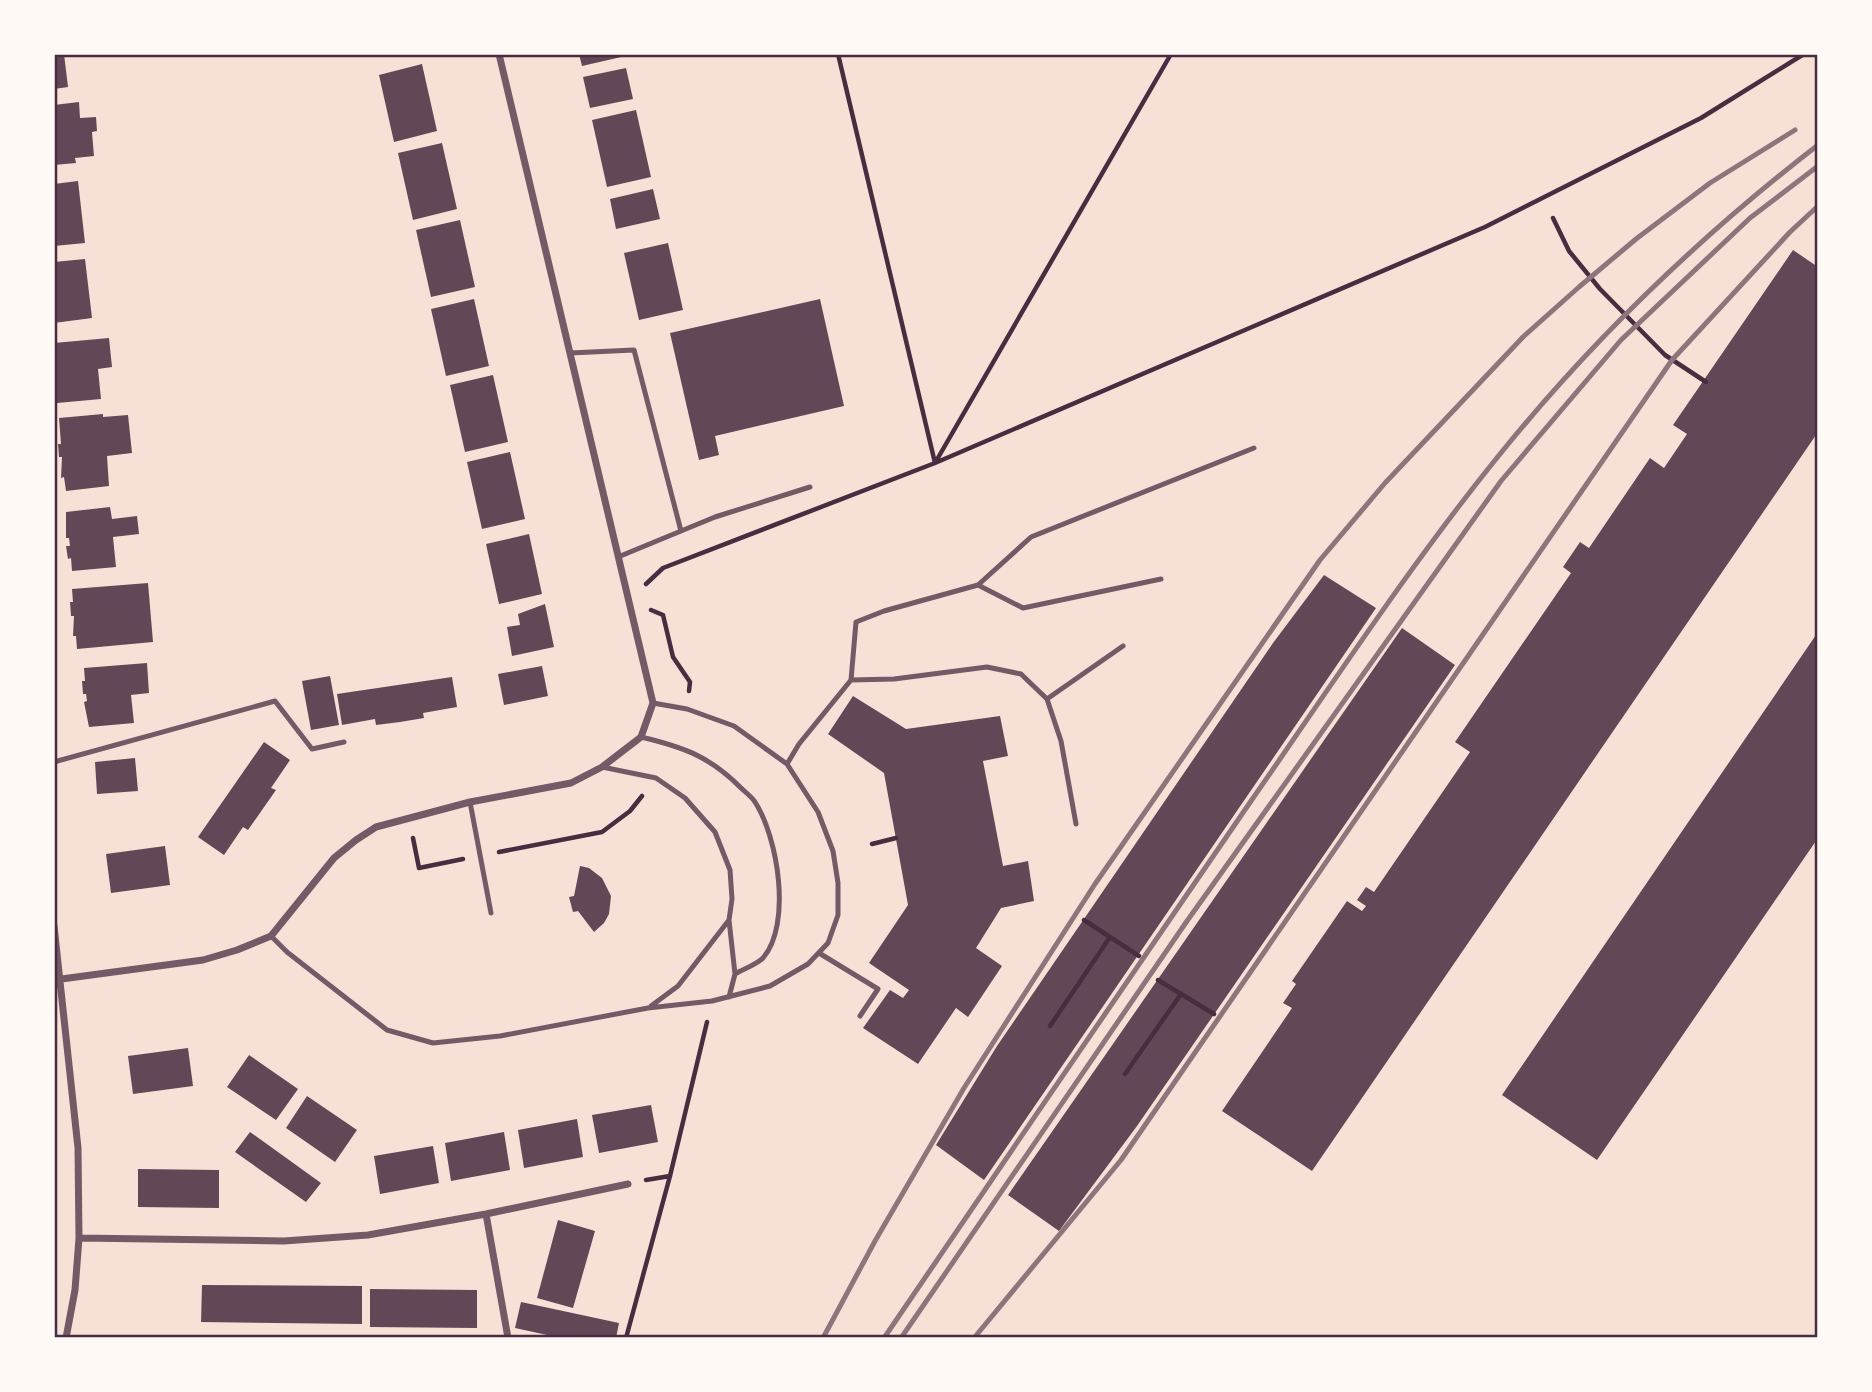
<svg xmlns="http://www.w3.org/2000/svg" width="1872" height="1392" font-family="'Sofia Sans Condensed',sans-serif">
<rect width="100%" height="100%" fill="#f7e1d7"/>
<path fill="#644757" d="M54,54H64L68,87L54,89Z
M579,54H630V55L582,66Z
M422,64L437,131L394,142L379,75Z
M626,68L633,99L590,108L583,77Z
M79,102L80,118L96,117L97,131L92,132L94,156L75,158L76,163L54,165V105Z
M636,110L651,177L607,187L592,120Z
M442,143L457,209L413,220L398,153Z
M78,181L85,243L54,246V184Z
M653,189L660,219L616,229L610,199Z
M460,220L475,287L431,297L416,230Z
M668,243L683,310L639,320L624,253Z
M1793,250L1818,267V432L1312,1171L1222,1111L1292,1008L1283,1003L1296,984L1292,981L1347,901L1362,911L1366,906L1357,900L1366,887L1374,892L1470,752L1455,742L1571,573L1563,567L1580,542L1589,548L1650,458L1664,468L1687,434L1673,425Z
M85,259L92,318L54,323V262Z
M474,299L489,366L446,376L431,309Z
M820,299L844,406L715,436L719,455L699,460L670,333Z
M109,338L112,367L98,369L101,399L57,403L54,390V343Z
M493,375L508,442L465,452L450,385Z
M103,414V417L128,415L132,453L107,456L109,486L66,491L64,477L61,478L62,457H59L58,444H61L59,418Z
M510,452L525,519L482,529L467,462Z
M110,507L112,519L137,516L139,534L113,537L116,567L72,571L71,558L68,559L66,546H70L69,538H66V512Z
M529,534L542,594L499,604L486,544Z
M1324,575L1376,608L984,1180L936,1145L997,1046L1273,643Z
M148,583L153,642L77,649L76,636H73L74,616H71L70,602H73L72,589Z
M545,604L554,647L512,656L507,627L520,625L518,614Z
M1402,628L1455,665L1137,1126L1059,1231L1008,1195Z
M1818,632V838L1597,1160L1502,1095Z
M147,663L149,693L131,695L134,723L89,727L84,702L87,701L86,694H83L82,681H85L84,668Z
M542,666L548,696L504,705L498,674Z
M330,676L339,725L311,730L302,681Z
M452,677L457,707L423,713L424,718L400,722L376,725L375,719L342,725L337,694Z
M853,696L906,729L1000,716L1008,756L983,761L1003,866L1028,861L1034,901L1001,908L976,948L1002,966L968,1017L956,1008L918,1064L863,1028L890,990L903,998L909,990L869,963L908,905L884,773L828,734Z
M264,742L290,760L271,788L276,790L248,830L243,827L224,855L198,837Z
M135,758L138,791L97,794L95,762Z
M165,846L170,885L111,893L106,854Z
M580,866L589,868L602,878L611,896L609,914L604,923L594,932L578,911L573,912L569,897L574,896Z
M188,1048L193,1086L133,1094L128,1056Z
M249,1055L298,1089L276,1120L227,1087Z
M307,1096L357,1130L335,1162L286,1128Z
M651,1105L658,1142L599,1153L592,1115Z
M577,1119L583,1157L524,1168L518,1130Z
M250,1132L321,1183L306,1202L235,1152Z
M504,1132L510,1170L451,1181L445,1143Z
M433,1146L439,1183L380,1194L374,1156Z
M138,1169L219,1170V1208L138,1207Z
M558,1220L595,1231L573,1308L537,1298Z
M202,1285L362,1286V1324L201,1322Z
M370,1289L477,1290V1328L370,1327Z
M521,1302L619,1323L616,1338H561L515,1328Z"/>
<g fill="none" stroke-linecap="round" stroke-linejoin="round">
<path stroke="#4a2c40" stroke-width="4.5" d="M838,54L935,463
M1553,218L1569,251L1600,289L1665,355L1706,382
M935,463L1171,54
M646,584L663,568L935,463L1485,227L1701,118L1804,54
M651,610L663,615L673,657L690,682L689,691
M413,838L419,868L463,859
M872,844L896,838
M499,852L602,832L630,811L642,796
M1084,920L1139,956
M1158,980L1214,1014
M1050,1026L1110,937
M1125,1074L1181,994
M646,1180L670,1176
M626,1338L670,1176L707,1022"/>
<path stroke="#755966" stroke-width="5" d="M570,353L634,350L681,531
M618,557L715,517L810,487
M978,585L1023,608L1161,579
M851,680L856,622L884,611L978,585L1031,537L1254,448
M1047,699L1123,646
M641,737C683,747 709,756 740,787C745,792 752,797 755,802C778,838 792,924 763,958C756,965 743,969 735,974
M54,762L275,701L312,749L344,742
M787,764L799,744L851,680L894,679L987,667L1021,674L1047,699L1061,741L1076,824
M602,767L656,778L685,798L715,832L730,870L732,899L729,920L678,986L651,1006
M470,802L491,913
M271,936L287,952L387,1030L433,1043L500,1036L648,1008L712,1001L770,986L808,964L828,943L838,915V883L833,851L818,812L787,764L734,726L687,709L653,703
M819,953L878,989L860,1016
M729,997L735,974L729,920"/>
<path stroke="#755966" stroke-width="7" d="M54,926L78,1148L79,1238L75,1290L66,1338
M54,980L203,960L237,950L271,936L334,858L356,840L376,827L470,802L571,783L602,767L641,737L653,703L499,54
M486,1214L508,1338
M79,1238L284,1241L368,1235L486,1214L628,1184"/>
<path stroke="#8f747c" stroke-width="5" d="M823,1338L875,1241L964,1088L1095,884L1320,560L1385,483L1523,337L1579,287L1636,239L1710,183L1795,130
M884,1338C1006,1159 1128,979 1251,801C1331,686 1408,568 1496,459C1590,342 1699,237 1818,145
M901,1338L1187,921L1501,481L1621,340L1750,218L1818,166
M974,1338L1121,1160L1672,360L1790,232L1818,206"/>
</g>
<rect width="1872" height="1392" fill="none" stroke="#fffaf5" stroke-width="112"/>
<rect x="56" y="56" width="1760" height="1280" fill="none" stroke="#4a2c40" stroke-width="2.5"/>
</svg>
